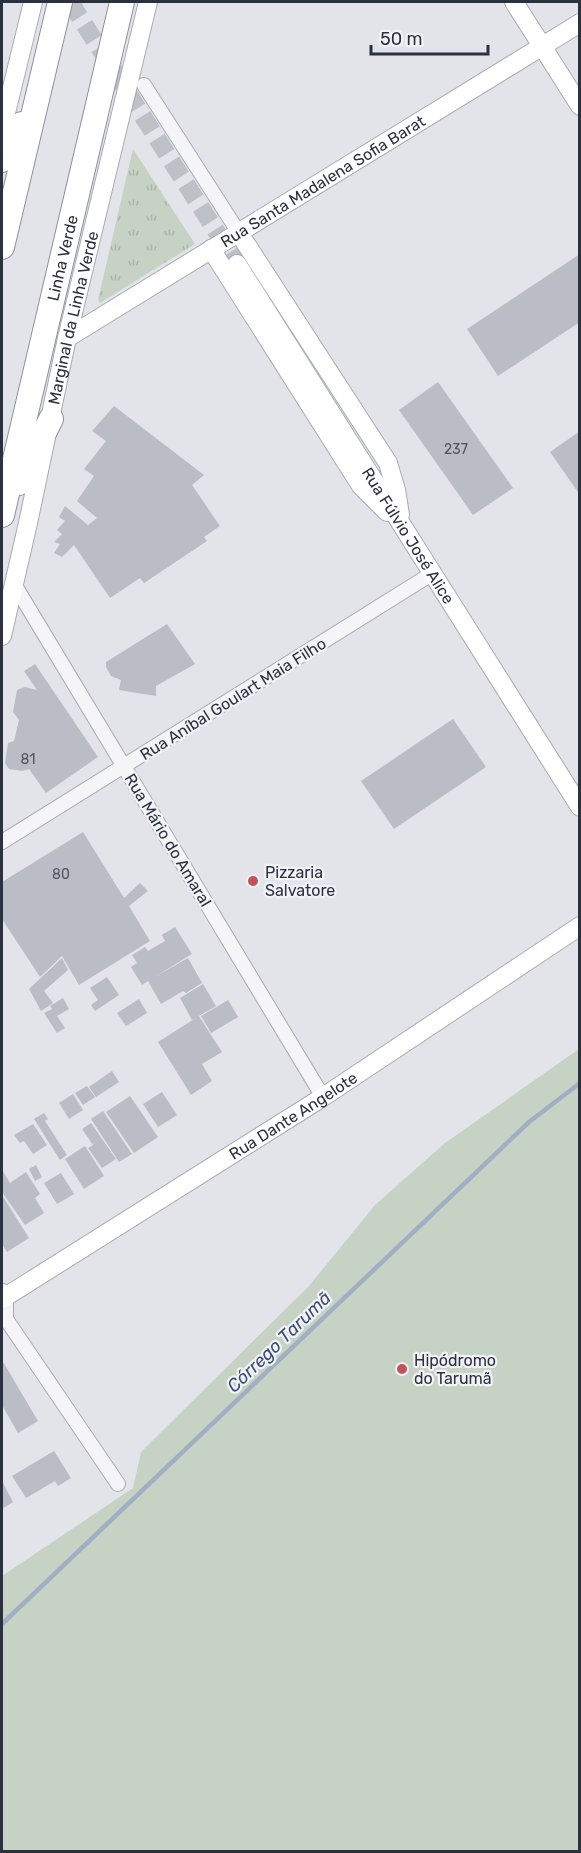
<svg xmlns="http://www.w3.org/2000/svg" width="581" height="1853" font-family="Rubik,sans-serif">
<defs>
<pattern id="grass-tufts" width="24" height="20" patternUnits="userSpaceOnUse" patternTransform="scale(1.5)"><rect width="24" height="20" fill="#c6d2c4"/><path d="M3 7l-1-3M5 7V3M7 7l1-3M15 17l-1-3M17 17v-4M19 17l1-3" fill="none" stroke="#aab5a9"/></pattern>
</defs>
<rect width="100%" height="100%" fill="#e2e4e9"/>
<path fill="url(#grass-tufts)" d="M133,149L195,244L100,303L98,300Z"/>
<path fill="#c6d2c4" d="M579,1049V1851H2V1576L133,1488L141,1452L309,1286L375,1205L445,1143Z"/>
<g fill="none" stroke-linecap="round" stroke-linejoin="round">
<path stroke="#a1afc5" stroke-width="4.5" d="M2,1624L529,1122L580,1083"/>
</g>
<path fill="#babdc5" d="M580,254V322L498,376L467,329Z
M438,382L513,488L473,515L399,410Z
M114,406L204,475L192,485L220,526L204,537L207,541L144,583L140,578L110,598L74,545L62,557L54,553L60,544L54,542L62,534L57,530L65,521L59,517L65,506L88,525L97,518L77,501L94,476L84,469L106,441L92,431Z
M580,431V495L550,452Z
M167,624L195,664L156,686V696L119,690L121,680L111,676L106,667V662Z
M35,664L98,757L46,793L29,769L22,771L9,769L5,763L8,743L14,741L19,720L13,712L17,690L25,687L37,690L24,671Z
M453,719L486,767L394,829L361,781Z
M83,832L124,898L140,883L148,891L129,906L150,941L79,985L62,956L40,977L2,919V882Z
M175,927L192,954L153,978L188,958L202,983L186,993L183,991L161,1004L148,981L142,985L131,967L137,963L132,955L145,947L148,951L165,941L162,935Z
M62,958L68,970L44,991L53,1003L41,1011L29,989Z
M107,977L119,995L95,1011L91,1005L98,1000L90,988Z
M203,984L216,1006L192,1020L180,998Z
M63,998L69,1009L57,1016L65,1028L57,1033L44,1013L52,1009L50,1006Z
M139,999L147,1013L126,1026L117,1013Z
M228,1000L238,1017L211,1033L201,1016Z
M199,1016L222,1052L202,1064L212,1081L191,1095L158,1042Z
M112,1071L119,1082L96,1097L89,1087Z
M87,1086L95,1097L83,1105L75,1093Z
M162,1092L177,1115L158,1127L143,1104Z
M73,1094L83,1110L69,1119L59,1103Z
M130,1096L158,1137L134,1153L106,1112Z
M103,1111L132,1154L119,1162L91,1119Z
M44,1113L48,1119L45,1121L67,1155L60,1160L34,1119Z
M91,1123L116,1159L102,1168L88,1148L93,1145L82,1129Z
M33,1124L47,1145L33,1154L24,1141L20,1143L14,1135Z
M85,1146L104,1176L84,1189L65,1159Z
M36,1165L42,1177L35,1181L29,1169Z
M2,1170L10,1183L26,1172L40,1194L35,1198L44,1213L25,1225L2,1192Z
M61,1173L74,1194L57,1204L44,1183Z
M2,1195L29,1238L7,1252L2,1244Z
M2,1360L38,1421L18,1433L2,1405Z
M54,1451L71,1478L58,1486L55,1481L26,1498L12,1476Z
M2,1481L13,1502L2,1509Z"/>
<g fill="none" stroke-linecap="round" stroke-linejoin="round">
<path stroke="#bec0c7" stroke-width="18" stroke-dasharray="18 9" stroke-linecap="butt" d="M70,2L237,264"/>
<g stroke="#a8abb3" stroke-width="16">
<path id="street" d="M144,85L239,233
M14,584L323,1097
M2,842L433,573
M3,1291L6,1297V1319L118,1484"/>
</g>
<g stroke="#a8abb3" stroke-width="20">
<g id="secondary">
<path d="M514,2L580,106"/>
<path d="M2,129L33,2"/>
<path d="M239,233L388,463L396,490L400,515"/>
<path d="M211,249L361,486L387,512"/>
<path id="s1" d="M237,264L580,807"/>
<path id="s2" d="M67,338L580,23"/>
<path id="s3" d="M2,636L28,523L67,338L148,2"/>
<path id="s4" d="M2,1299L323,1097L580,926"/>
</g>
</g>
<g stroke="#8b919e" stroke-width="26">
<g id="highway">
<path d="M2,160L22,124"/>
<path d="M2,247L60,2"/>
<path d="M19,483L51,419"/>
<path id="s5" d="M2,515L122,2"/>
</g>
</g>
<use href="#street" stroke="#f5f5f8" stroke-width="14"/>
<use href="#secondary" stroke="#fff" stroke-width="18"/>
<use href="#highway" stroke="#fff" stroke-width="24"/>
</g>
<g fill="#c15459" stroke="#f2f3f7" stroke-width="2">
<circle cx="253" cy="881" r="6"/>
<circle cx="402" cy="1369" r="6"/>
</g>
<g text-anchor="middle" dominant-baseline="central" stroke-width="4.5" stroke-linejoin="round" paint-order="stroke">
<g font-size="14" fill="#505461">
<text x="456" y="449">237</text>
<text x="28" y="759">81</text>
<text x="61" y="874">80</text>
</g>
<g font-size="16" fill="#2c3140" stroke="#f2f3f7">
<text stroke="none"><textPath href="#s2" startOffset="300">Rua Santa Madalena Sofia Barat</textPath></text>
<text stroke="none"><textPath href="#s5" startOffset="264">Linha Verde</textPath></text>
<text stroke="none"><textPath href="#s3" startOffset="326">Marginal da Linha Verde</textPath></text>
<text stroke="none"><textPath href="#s1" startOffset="321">Rua Fúlvio José Alice</textPath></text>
<text transform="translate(233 699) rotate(-32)">Rua Aníbal Goulart Maia Filho</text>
<text transform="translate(168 840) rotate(59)">Rua Mário do Amaral</text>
<text stroke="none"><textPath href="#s4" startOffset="344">Rua Dante Angelote</textPath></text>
</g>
<g font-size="16" fill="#2c3140" stroke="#f2f3f7" text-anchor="start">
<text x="265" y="872">Pizzaria<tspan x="265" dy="18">Salvatore</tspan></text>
<text x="414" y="1360">Hipódromo<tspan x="414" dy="18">do Tarumã</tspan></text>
</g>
<g font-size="18" font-style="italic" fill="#3a4c70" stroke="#f2f3f7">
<text transform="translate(279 1342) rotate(-44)">Córrego Tarumã</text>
</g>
</g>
<rect width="581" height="1853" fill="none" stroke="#2c3140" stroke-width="6"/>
<path d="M371 45v9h117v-9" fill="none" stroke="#2c3140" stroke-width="3"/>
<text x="380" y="45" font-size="18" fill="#2c3140" stroke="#f2f3f7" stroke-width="4.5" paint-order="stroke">50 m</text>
</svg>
